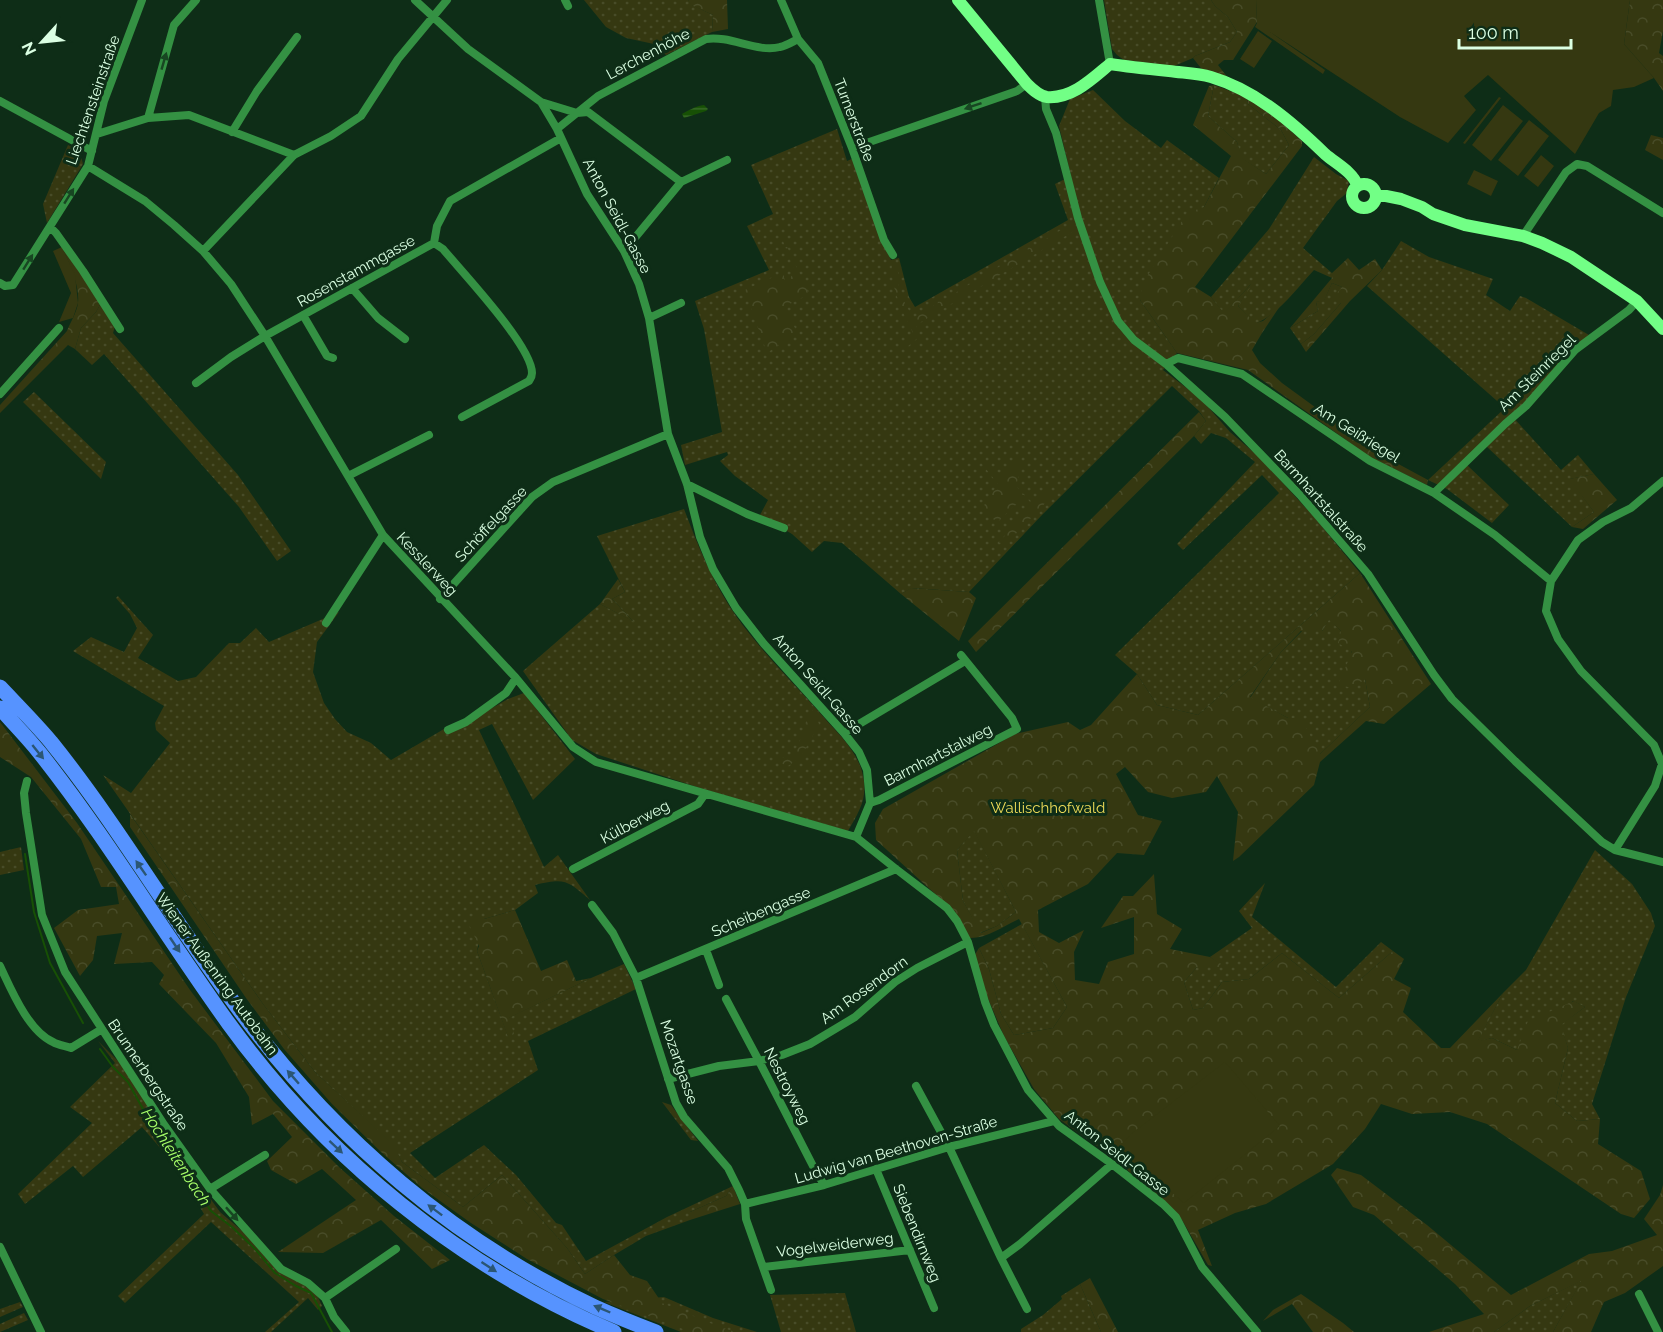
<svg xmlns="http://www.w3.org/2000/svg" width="1663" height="1332" font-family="Raleway,sans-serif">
<defs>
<pattern id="grass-dots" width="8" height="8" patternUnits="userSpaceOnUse" patternTransform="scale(1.5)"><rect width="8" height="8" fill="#353811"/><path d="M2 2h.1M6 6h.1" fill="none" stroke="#484c28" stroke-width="1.8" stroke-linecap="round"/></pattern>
<pattern id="forest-crowns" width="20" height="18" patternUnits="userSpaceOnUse" patternTransform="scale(1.5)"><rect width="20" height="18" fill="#353811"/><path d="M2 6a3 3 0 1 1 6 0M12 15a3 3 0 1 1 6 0" fill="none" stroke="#484c28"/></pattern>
<pattern id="water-rules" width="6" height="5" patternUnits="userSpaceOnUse" patternTransform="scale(1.5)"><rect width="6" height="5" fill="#175005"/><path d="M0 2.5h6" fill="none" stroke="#386a29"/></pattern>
</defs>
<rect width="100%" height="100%" fill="#0e2d17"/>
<path fill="url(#grass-dots)" d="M584,0H688L692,5L713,15L712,32L666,55L654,44L626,38L606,27Z
M1104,0H1211L1215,6L1228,17L1237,32L1230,42L1195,56L1193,58L1174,66L1124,60L1117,55L1112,49Z
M1214,85L1247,97L1248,104L1281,130L1289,145L1266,174L1241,158L1237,142L1208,116Z
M1093,90L1125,121L1161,148L1167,140L1219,178L1204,207L1140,300L1177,353L1163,370L1201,399L1230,432L1258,456L1315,518L1360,573L1198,715L1157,705L1137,674L1115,655L1279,493L1262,475L1183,550L1177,544L1255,462L1226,438L1211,433L1201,444L1194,436L1206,421L1199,411L1172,386L1041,516L969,592L912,588L901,594L842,543L824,541L812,552L792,534L760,515L768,500L735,476L720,461L728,455L727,452L685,465L681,445L722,432L704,329L695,301L769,270L747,226L773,214L751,165L837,129L847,161L854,158L882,240L891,260L899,258L909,297L915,307L1068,220L1055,184L1071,176L1059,126L1070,99Z
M68,145C77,149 81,154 83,164L47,223L43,204Z
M1314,157L1336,174L1349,181L1347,193L1337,201L1303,248L1332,273V278L1314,270C1297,288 1279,314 1255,324L1238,306L1251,284L1224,314L1211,297L1269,229Z
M1401,241L1429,257L1493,279L1486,295L1510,311L1520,296L1526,298L1589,335L1512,416L1561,470L1578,455L1594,474L1570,479L1594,512L1572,527L1486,446L1467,465L1509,505L1492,523L1447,489L1428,480L1505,408L1367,286L1382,270Z
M1332,283L1342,287L1341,303L1314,334L1301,344L1290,328L1318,311L1316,302L1324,300Z
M101,303L115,326L113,333L238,475L291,551L277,561L239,507L104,354L92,365L75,349L81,328L96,312Z
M34,392L106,462L101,479L23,402Z
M684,509C698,546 713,583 736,616C760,650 792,681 820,713C836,732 858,750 863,776C868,798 859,812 848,831L703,789L596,754L572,740L523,671L600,604L633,621L612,599L625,592L597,536Z
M118,596L153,635L138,658L178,681L196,677L229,643H240L256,628L269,642L339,612L317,642L313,672L324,703L335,719L347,732L371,743L391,760L444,729L448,733L508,699L524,693L575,759L533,800L492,724L479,730L544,867L558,855L590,900C567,880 565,878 535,885L538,893L515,910L484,919L477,951L508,1036L513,1034L508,1018L591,978L624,964L636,989L528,1041L538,1070L410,1153L435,1178L484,1145L516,1175L556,1223L562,1225L586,1261L667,1217L733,1186L726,1196L690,1212V1220L646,1236L614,1255L585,1274L567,1248L502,1175L463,1207L402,1162L393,1145L315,1072L263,1004L103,775L131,793L170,743L156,730L155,723L164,706L73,651L91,637L124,652L137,628L130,614L116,598Z
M1329,619L1341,631L1365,679L1370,707L1319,755L1288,718L1250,698L1281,652L1302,631H1322Z
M974,830L1016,912L997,926L980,933L963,901L957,850Z
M21,847L24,870L0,875V852Z
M1595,850L1632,884L1651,913L1655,926L1626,997L1592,1104L1600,1119L1577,1121L1555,1103L1568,1048L1560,1025L1585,1007L1573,1001L1517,1050L1492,1038L1477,1042L1503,993L1526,970Z
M1265,883L1252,917L1336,987L1381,942L1393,951L1339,998L1282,953L1249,979L1222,982L1203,1008L1193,1010L1184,982L1197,967H1224L1210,957L1252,928L1239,911Z
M1022,924L1067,1007L1053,1028L1014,1035L1001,1014L989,969L979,948Z
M98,1041L120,1063L182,1154L194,1176L220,1212L317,1295L322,1306L318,1310L308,1298L271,1332H265L299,1302L211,1222L125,1303L118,1296L204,1214L174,1164L142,1127L83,1177L73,1166L25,1204L18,1194L92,1123L70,1107L115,1063Z
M662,1102L671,1105L698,1141L691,1140Z
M1582,1280L1553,1332H1494L1530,1306Z
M1080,1284L1101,1332H1021V1329L1043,1315L1062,1299L1061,1296Z
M845,1293L856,1332H781L770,1295Z
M664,1297L713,1318L757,1332H681L604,1302Z
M20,1302L23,1307L0,1317V1309Z
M24,1313L28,1320L0,1332V1324Z"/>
<path fill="url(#forest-crowns)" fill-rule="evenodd" d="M688,0H727L728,29L712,32L713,15L691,5Z
M1211,0H1256L1257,22L1233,60H1224L1218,65L1231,82L1204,72L1193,58L1195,56L1230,42L1237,32L1228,17L1215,6Z
M1630,0H1663V31L1659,53L1663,56V91L1654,78L1624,44Z
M1214,85L1208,116L1237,142L1242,158L1266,174L1289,145L1281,130L1248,104L1247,97L1272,114L1302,141V146L1195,287L1211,297L1224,313L1255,280L1238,306L1255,323L1263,321L1280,306L1262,333L1252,350L1260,363L1282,383L1378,453L1428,480L1427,485L1370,457L1248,370L1177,353L1140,300L1143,283L1187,213L1204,207L1231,156L1193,125L1209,86Z
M1651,135L1663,138V160L1645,150Z
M776,223L809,294L784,307L797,332L767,353L745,290L784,272V285L795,272Z
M1071,224L1074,231L916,325L920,336L906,348L903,344L914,335C903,312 890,289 892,263L898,272L899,292L913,318Z
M62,247L101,303L96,312L81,328L75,349L68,345L0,413V405L67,331C70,323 77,312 78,303C80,285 69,263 62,247Z
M1348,258L1359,270L1375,259L1382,270L1350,301L1306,352L1301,344L1314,334L1341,303L1334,297L1342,287L1332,283L1324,301L1316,302L1318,311L1290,328L1332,278V273Z
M1199,412L1206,421L1194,436L976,652L968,641Z
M1013,461L1022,464L1016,486L1031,503L1050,488L1052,496L1009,541L999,543L1027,508L1019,502L997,522L981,510L998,484L982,464L1001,474Z
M1594,474L1617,500L1583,529L1572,527L1594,512L1569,479Z
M1360,573L1431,684L1384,724L1366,721L1320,762L1314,785L1239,857L1233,861L1238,812L1217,776L1206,792L1172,798L1148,792L1125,767L1116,774L1138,815L1162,821L1144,855L1117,853L1088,884L1038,910L1039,932L1059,943L1084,930L1074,952L1075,980L1099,984L1108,962L1134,954V917L1101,928L1123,896H1133L1154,874L1157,914L1182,929L1170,949L1210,957L1226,967H1197L1184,982L1193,1010L1203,1008L1222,982L1249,979L1282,953L1339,998L1393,951L1404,959L1394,979L1411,988L1403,1012L1441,1048H1450L1503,993L1478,1041L1492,1038L1517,1050L1528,1021L1574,1001L1585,1007L1561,1025L1568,1048L1555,1103L1577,1121L1600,1119L1598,1144L1641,1171L1650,1199L1634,1218L1621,1214L1487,1124L1450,1112L1412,1114L1381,1104L1365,1129L1333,1164L1266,1204L1235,1213L1198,1230L1212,1266L1208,1265L1182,1220L1162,1199L1107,1153L1059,1119L1034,1089L1004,1036L986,994L974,956L979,948L989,969L1001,1014L1014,1035L1053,1028L1067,1007L1019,919C1003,926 987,939 968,938L955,912L876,840L875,823L883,809L1015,734L1068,722L1080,730L1091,725L1137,674L1157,705L1198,715ZM1329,620L1341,631L1338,643L1352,652L1338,685L1353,688L1365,679L1370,707L1320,754L1301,718H1288L1250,697L1281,652L1301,631H1322ZM974,831L1016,912L997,926L981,933L963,901L957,850Z
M618,579L625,592L612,599L634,622L600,604Z
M911,588L969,592L976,598L959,641L901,594Z
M809,708L814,712L819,724L801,757L788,766L776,761L771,753L787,759L798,746L809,715Z
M0,722L77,823L190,990L273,1101L339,1167L394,1216L450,1260L432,1269L381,1220L323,1253L278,1252L356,1200L322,1169L296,1184L271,1170L267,1161L292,1137L273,1114L252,1125L249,1097L216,1043L159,984L164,975L152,962L114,964L122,933L97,936L93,960L80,976L54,928L78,910L119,904L116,887H101L81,839L31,777L0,757Z
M130,814L263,1004L315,1072L394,1145L402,1162L463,1207L502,1175L567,1248L585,1274L614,1255L630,1275L647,1281L662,1303L715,1325L735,1332H691L603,1299L527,1259L471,1223L422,1188L381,1152L332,1104L284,1049L246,998L130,827Z
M515,910L541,971L567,960L576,981L591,978L509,1018L514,1034L508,1037L477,951L479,946L466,918L484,919Z
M1337,1168L1361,1175L1427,1225L1511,1295L1589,1254L1612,1251L1657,1235L1644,1219L1660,1195L1663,1185V1266L1625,1293L1604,1302L1591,1332H1553L1581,1281L1530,1306L1494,1332H1429L1484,1314L1455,1284L1374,1215L1353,1207L1331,1175Z
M733,1186L740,1204L690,1220V1212L726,1196Z
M1090,1278L1118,1332H1101L1080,1284Z
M1301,1294L1343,1323L1354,1332H1313L1292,1304L1263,1321L1273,1310Z"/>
<path fill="#353811" d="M1256,0H1630L1624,44L1654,78L1634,87L1613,90L1611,106L1599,113L1575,154L1488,75L1464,96L1476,110L1448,143L1400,117L1270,32L1325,70L1323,74L1255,27L1257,23Z
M1258,31L1272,41L1254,68L1240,59Z
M1499,97L1501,98L1465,144L1463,143Z
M1503,105L1523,121L1491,161L1472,145Z
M1529,120L1549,136L1518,176L1498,160Z
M1541,155L1554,166L1538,187L1524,176Z
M1474,170L1498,181L1491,196L1467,184Z
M62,247L75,275L78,303L73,318L59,322L71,293L53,251Z
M1225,1062L1280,1126L1184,1203L1119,1147L1131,1134Z"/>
<path fill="url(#water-rules)" d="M704,105L708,109L706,111L684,118L682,114C689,110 696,106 704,105Z"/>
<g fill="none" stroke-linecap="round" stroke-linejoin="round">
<path stroke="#175005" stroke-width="2" d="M25,854L34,912L50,963L83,1023
M100,1049L113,1067L128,1082L143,1109L163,1136L211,1211L232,1227L256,1250L275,1273L296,1286L311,1293L332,1332"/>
<path stroke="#349143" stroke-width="8" d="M415,0L468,49L541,102L557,129L587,194L624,251L639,284L649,318L668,434L687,484L700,537L713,569L736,608L764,644L844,733L859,752L867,770L870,803L856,837
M565,0L568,6
M781,0L798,39L818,63L852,148L884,240L893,255
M1099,0L1110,64
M1045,97L1046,109L1056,133L1078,218L1100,282L1118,321L1134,340L1166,364L1225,417L1300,495L1368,574L1434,675L1452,699L1515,761L1602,842L1615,850L1663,862
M0,101L92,151
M541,102L577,113L588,112L681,182L624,251
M148,118L174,25L196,0
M557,129L598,96L706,39C730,35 757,53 780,47C786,46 792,42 798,39
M232,132L257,91L297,37
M97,134L148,118L189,115L294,155
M852,148L1017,91L1027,84
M88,166L145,201L174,225L203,251L231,284L265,336L383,535L516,678L573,747L596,762L856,837L896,869L947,908L957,921L968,942L985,1002L994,1025L1028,1090L1059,1126L1112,1164L1163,1204L1176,1217L1202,1267L1257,1332
M681,182L727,160
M50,227L56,233L83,271L120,329
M1523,236L1566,172L1577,164L1587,166L1663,213
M434,243L443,249C462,272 532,346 532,373C532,377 531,378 529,381L462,417
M203,251L294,155L331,136L361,116L398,59L447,0
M0,283L5,286L13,285L88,166L104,101L142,0
M352,288L378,318L405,339
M303,315L327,356L333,358
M649,318L681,303
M1166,364L1178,358L1242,374L1370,461L1434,493L1495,535L1551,581
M196,383L231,357L265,336L434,243L437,226L450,201L561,138
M0,394L59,328
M348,476L429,435
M687,484L747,514L784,528
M1434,493L1505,424L1526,406L1575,350L1629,310L1637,301
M440,599L532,497L553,482L668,434
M326,623L383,535
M448,730L466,722L506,693L516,678
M844,733L965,661
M27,781L24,793L26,813L42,915L65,972L163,1123L210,1189L281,1269L308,1283L325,1298L334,1317L346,1332
M870,803L879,800L1017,729L1012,718L961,655
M1615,850L1655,786L1662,764L1654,745L1581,671L1558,639L1546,611L1551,581L1578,540L1603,522L1631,508L1663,481
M573,869L698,804L705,794
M592,905L613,933L636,978L676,1103L684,1117L728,1168L739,1190L745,1204L746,1219L771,1290
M706,950L719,985
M0,966C11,989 28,1031 53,1042C58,1045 65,1046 71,1048L102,1029
M636,978L896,869
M726,999L759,1061L813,1166L824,1185
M668,1079L719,1066L759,1061L782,1055L810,1044L855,1017L895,982L917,968L968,942
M916,1086L949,1147L1001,1258L1027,1309
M876,1169L934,1308
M210,1189L265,1155
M745,1204L824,1185L949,1147L1054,1121
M0,1247L41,1332
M1001,1258L1020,1244L1112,1164
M764,1267L910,1250
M1639,1294L1658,1332
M325,1298L396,1249"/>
<path stroke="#72ff86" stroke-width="12" d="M958,0L1027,84C1032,89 1039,96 1047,97C1072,99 1092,79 1110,64C1129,67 1149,69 1169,71C1183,73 1197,73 1211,77C1255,90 1292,122 1325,154C1335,163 1353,172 1357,185
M1352 196a12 12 0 1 1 24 0a12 12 0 1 1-24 0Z
M1376,196H1386L1401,199L1422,207L1433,214L1465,225L1523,236L1542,243L1571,257L1637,301L1663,329"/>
<path stroke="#5693ff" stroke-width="15" d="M0,687C17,705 35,723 51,742C121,829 176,926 243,1015C336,1139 454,1241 595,1307C615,1316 635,1324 656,1332
M0,708C13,723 27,737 39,752C108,839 164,934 229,1024C327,1159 461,1267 614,1332"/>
</g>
<defs><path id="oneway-solid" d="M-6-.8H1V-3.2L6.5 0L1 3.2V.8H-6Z" transform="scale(1.5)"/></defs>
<g fill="#184622">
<use href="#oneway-solid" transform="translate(164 61) rotate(-74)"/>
<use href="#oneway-solid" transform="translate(973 106) rotate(161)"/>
<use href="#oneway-solid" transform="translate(69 196) rotate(-58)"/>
<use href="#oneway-solid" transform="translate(28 262) rotate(-58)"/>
<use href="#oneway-solid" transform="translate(232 1214) rotate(48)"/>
</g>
<g fill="#2b5674">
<use href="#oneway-solid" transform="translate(38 752) rotate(51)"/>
<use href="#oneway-solid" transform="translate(141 868) rotate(-125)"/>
<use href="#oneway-solid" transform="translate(175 945) rotate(56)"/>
<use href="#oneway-solid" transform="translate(293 1077) rotate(-131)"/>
<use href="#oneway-solid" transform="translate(336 1147) rotate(43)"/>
<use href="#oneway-solid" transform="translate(435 1210) rotate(-143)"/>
<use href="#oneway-solid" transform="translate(489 1267) rotate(33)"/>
<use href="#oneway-solid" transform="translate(602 1309) rotate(-157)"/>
</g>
<g text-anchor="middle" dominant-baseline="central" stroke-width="6" stroke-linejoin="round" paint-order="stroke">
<g font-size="15" fill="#dbffe3" stroke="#0e2d17">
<text transform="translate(648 54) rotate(-28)">Lerchenhöhe</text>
<text transform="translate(93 100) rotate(-71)">Liechtensteinstraße</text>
<text transform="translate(854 120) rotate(69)">Turnerstraße</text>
<text transform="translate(617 216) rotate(62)">Anton Seidl-Gasse</text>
<text transform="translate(356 271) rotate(-29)">Rosenstammgasse</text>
<text transform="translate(1537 373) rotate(-45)">Am Steinriegel</text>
<text transform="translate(1357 433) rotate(32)">Am Geißriegel</text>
<text transform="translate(1321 501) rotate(48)">Barmhartstalstraße</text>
<text transform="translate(491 524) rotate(-47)">Schöffelgasse</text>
<text transform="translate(427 564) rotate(47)">Kesslerweg</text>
<text transform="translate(818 684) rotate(49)">Anton Seidl-Gasse</text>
<text transform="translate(938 755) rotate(-27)">Barmhartstalweg</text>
<text transform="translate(635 822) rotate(-28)">Külberweg</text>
<text transform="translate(761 912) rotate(-23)">Scheibengasse</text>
<text transform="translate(217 974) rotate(54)">Wiener Außenring Autobahn</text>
<text transform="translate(864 990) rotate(-36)">Am Rosendorn</text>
<text transform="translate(679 1062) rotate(71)">Mozartgasse</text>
<text transform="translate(148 1075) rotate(56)">Brunnerbergstraße</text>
<text transform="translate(787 1086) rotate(63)">Nestroyweg</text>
<text transform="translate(896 1150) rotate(-16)">Ludwig van Beethoven-Straße</text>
<text transform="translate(1117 1153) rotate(38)">Anton Seidl-Gasse</text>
<text transform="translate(917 1233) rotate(68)">Siebendirnweg</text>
<text transform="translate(835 1245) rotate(-7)">Vogelweiderweg</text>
</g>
<g font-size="15" fill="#edda58" stroke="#0e2d17">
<text x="1048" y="808">Wallischhofwald</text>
</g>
<g font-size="16" font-style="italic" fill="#a8ff69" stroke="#0e2d17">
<text transform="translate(176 1157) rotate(57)">Hochleitenbach</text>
</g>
</g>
<g transform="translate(42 42) rotate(243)" stroke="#0e2d17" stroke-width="4.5" paint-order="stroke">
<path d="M0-4.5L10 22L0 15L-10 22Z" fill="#dbffe3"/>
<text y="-9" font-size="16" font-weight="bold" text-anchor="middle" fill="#dbffe3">N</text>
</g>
<path d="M1459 39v9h112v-9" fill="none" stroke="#dbffe3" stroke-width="3"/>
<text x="1468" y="39" font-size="18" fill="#dbffe3" stroke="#0e2d17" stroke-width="4.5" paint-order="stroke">100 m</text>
</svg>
